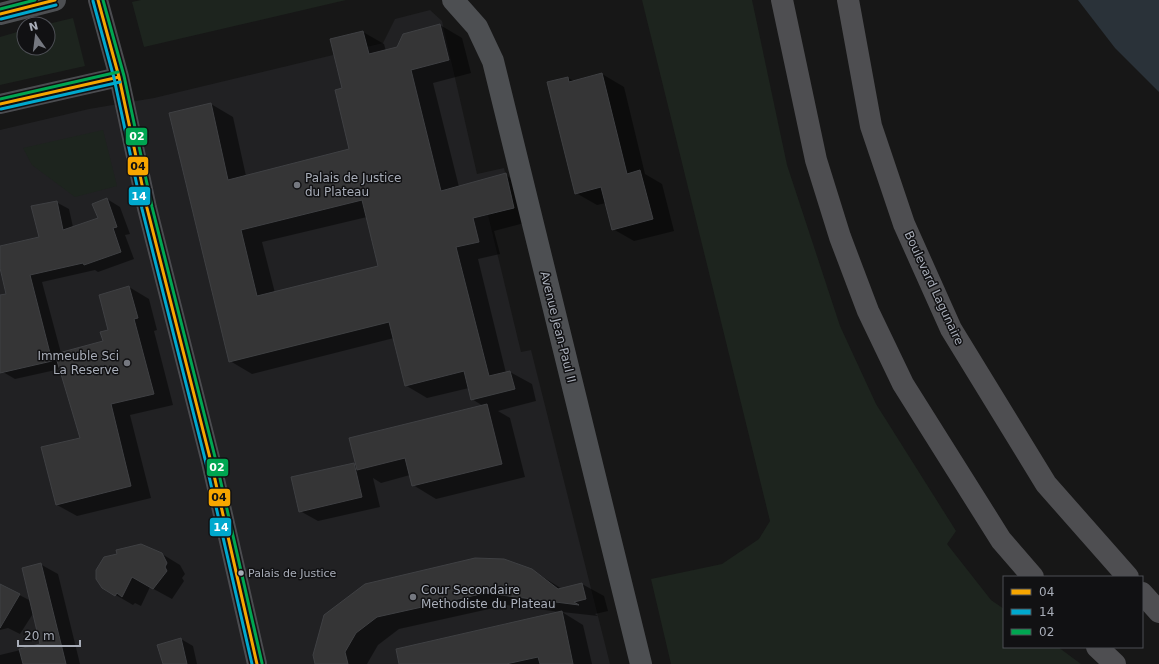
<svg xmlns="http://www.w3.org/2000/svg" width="1159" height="664" font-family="'DejaVu Sans',sans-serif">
<rect width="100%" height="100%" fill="#171717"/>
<path fill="#212123" d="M430,10L442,21L477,174L504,168L514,208L488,215L521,352L531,350L610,664H0V130L89,109L154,98L383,43L395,19Z"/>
<path fill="#1d241e" d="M141,0H346L144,47L132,2Z
M642,0H752L787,165L840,326L876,404L956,531L947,544L991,600L1004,609V647H1058L1081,664H671L651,579L722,564L759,539L770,521Z
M73,18L85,66L0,85V37L24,30V48H48V24Z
M103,130L117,186L75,197L32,165L23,148Z"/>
<path fill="#2a3239" d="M1078,0H1159V92L1115,48Z"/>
<path fill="#0007" fill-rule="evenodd" d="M440,25L462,38L471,73L433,83L459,187L505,175L527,187L536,220L494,231L500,254L478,259L506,373L510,372L532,384L536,401L498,411L510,418L525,477L436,499L413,485L410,475L381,483L373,478L380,507L318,521L300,511L354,464L357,466L483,406L472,399L469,388L427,398L405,385L394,338L252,374L230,361L211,104L233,117L246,176L351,150L344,88L363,32L384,44L386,51L398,48ZM367,217L380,267L275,293L262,242Z
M602,74L624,87L645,174L662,184L674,231L634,241L613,229L606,203L597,205L576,193L568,78L574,81Z
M107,199L120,207L130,234L125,235L134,259L98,272L95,270L42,282L61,353L104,341L129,287L149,299L157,330L154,331L173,405L130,415L151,498L77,516L57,505L81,439L60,369L15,379L3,372L0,361V296L7,295L0,264V247L40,238L56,202L69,209L73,227L99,219Z
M162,554L180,565L185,574L182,578L184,581L172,599L150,587L141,606L135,603L133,605L102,587Z
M40,564L58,574L80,664H0V655L41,645L34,612L20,634L8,628L0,630V585L31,601Z
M532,570L562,589L582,584L604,596L608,611L595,614L598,616L562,612L583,625L592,664H400L560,612L507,605L399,629L378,645L367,664H316L325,615Z
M181,639L193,646L197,664H164Z"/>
<path fill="#353536" stroke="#3f4043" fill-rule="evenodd" d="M440,24L449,60L411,70L441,191L506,173L514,208L473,218L479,242L456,247L489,376L510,371L515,389L471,400L464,371L405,386L389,322L229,362L169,113L211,103L228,180L349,149L335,90L342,88L330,39L363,31L369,54L397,47L403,34ZM362,200L378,266L257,296L241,230Z
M602,73L627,174L640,170L653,219L612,230L601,187L575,194L547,82L568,77L569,82Z
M107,198L117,227L113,228L121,252L84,265L83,263L30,275L52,361L0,373V295L6,294L0,268V246L39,237L31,206L57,201L63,230L98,218L92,204Z
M129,286L138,318L134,319L154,394L111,404L131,486L56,505L41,447L80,438L55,354L103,341L100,332L108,330L99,295Z
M487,404L502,464L412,486L405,458L357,470L349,438Z
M354,463L362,497L299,512L291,477Z
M141,544L162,553L167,563L165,567L167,571L153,589L132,577L122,597L117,593L115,596L102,588L96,579V570L104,557L117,554L116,550Z
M475,558L504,559L532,569L558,589L582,583L586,599L574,602L579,605L485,593L377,617L356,633L345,652L348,664H315L313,655L324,615L365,584Z
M41,563L66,664H23L19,649L40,644L22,568Z
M0,584L20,594L0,628Z
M562,611L573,664H540L538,657L506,664H399L396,649Z
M181,638L187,664H163L157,645Z"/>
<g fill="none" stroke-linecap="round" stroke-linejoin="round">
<path stroke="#4b4c50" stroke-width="20" d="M98,0L119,77L147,208L211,462L257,664
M0,104L119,77"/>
<path stroke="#4d4f52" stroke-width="22" d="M453,0L477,27L493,61L641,664
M0,14L55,0"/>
<path stroke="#4e4e51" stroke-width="22" d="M782,0L816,160L840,237L868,311L903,384L1001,540L1033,577
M848,0L871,126L904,224L951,329L1046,484L1128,577
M1142,593L1159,612
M1097,647L1115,664"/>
<g stroke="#111113" stroke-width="6">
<path id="bus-1" d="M98,0L119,77L147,208L211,462L257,664
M0,14L55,0
M0,104L119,77"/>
</g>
<g stroke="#111113" stroke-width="6">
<path id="bus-2" d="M93,1L114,78L142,209L206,463L252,664
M1,19L56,5
M1,109L120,82"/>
</g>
<g stroke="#111113" stroke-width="6">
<path id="bus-3" d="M103,0L124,76L152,207L216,461L262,663
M0,9L35,0
M0,99L118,72"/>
</g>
<use href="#bus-1" stroke="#f7a600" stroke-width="3"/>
<use href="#bus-2" stroke="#00a9ce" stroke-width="3"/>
<use href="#bus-3" stroke="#00a651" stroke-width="3"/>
</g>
<g fill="#757880" stroke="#111113" stroke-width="1.5">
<circle cx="297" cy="185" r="4"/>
<circle cx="127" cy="363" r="4"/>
<circle cx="413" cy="597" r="4"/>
</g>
<circle fill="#a8adb8" stroke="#111113" stroke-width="1.5" cx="241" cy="573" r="3.5"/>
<g text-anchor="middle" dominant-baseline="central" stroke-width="3" stroke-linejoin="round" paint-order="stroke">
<g font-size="11" fill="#a8adb8" stroke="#111113" text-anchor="start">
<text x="248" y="573">Palais de Justice</text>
</g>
<g font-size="12" fill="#a8adb8" stroke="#111113" text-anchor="start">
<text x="305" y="178">Palais de Justice<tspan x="305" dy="14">du Plateau</tspan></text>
<text x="119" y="356" text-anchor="end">Immeuble Sci<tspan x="119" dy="14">La Reserve</tspan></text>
<text x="421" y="590">Cour Secondaire<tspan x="421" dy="14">Methodiste du Plateau</tspan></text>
</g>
<g font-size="12" fill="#a8adb8" stroke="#111113">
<text transform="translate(934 288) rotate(65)">Boulevard Lagunaire</text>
<text transform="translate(558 327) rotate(76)">Avenue Jean-Paul II</text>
</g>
</g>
<g stroke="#111113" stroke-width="1.5">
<rect x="125" y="127" width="23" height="19" rx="4" fill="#00a651"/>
<rect x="127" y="156" width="22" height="20" rx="4" fill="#f7a600"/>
<rect x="128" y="186" width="23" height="20" rx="4" fill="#00a9ce"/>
<rect x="206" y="458" width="23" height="19" rx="4" fill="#00a651"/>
<rect x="208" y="488" width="23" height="19" rx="4" fill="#f7a600"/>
<rect x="209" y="517" width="23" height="20" rx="4" fill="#00a9ce"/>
</g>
<g font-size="11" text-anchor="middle" font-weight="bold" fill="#fff">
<text x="137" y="140">02</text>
<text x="139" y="200">14</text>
<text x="217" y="471">02</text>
<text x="221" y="531">14</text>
</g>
<g font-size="11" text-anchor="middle" font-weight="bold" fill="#111">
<text x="138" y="170">04</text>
<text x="219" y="501">04</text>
</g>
<rect x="1003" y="576" width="140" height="72" fill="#111113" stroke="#4d4f55"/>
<rect x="1011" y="589" width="20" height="6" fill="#f7a600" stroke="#4d4f55"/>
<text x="1039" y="596" font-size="12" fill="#a8adb8">04</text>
<rect x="1011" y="609" width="20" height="6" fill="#00a9ce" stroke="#4d4f55"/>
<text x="1039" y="616" font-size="12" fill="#a8adb8">14</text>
<rect x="1011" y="629" width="20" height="6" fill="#00a651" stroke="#4d4f55"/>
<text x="1039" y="636" font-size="12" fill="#a8adb8">02</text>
<g transform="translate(36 36) rotate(346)"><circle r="19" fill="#111113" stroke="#4d4f55"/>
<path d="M0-3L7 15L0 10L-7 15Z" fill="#757880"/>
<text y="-6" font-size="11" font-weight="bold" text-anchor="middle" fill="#a8adb8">N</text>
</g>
<path d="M18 640v6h62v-6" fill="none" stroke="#a8adb8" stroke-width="2"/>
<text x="24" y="640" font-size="12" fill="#a8adb8" stroke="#111113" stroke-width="3" paint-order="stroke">20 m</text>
</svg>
